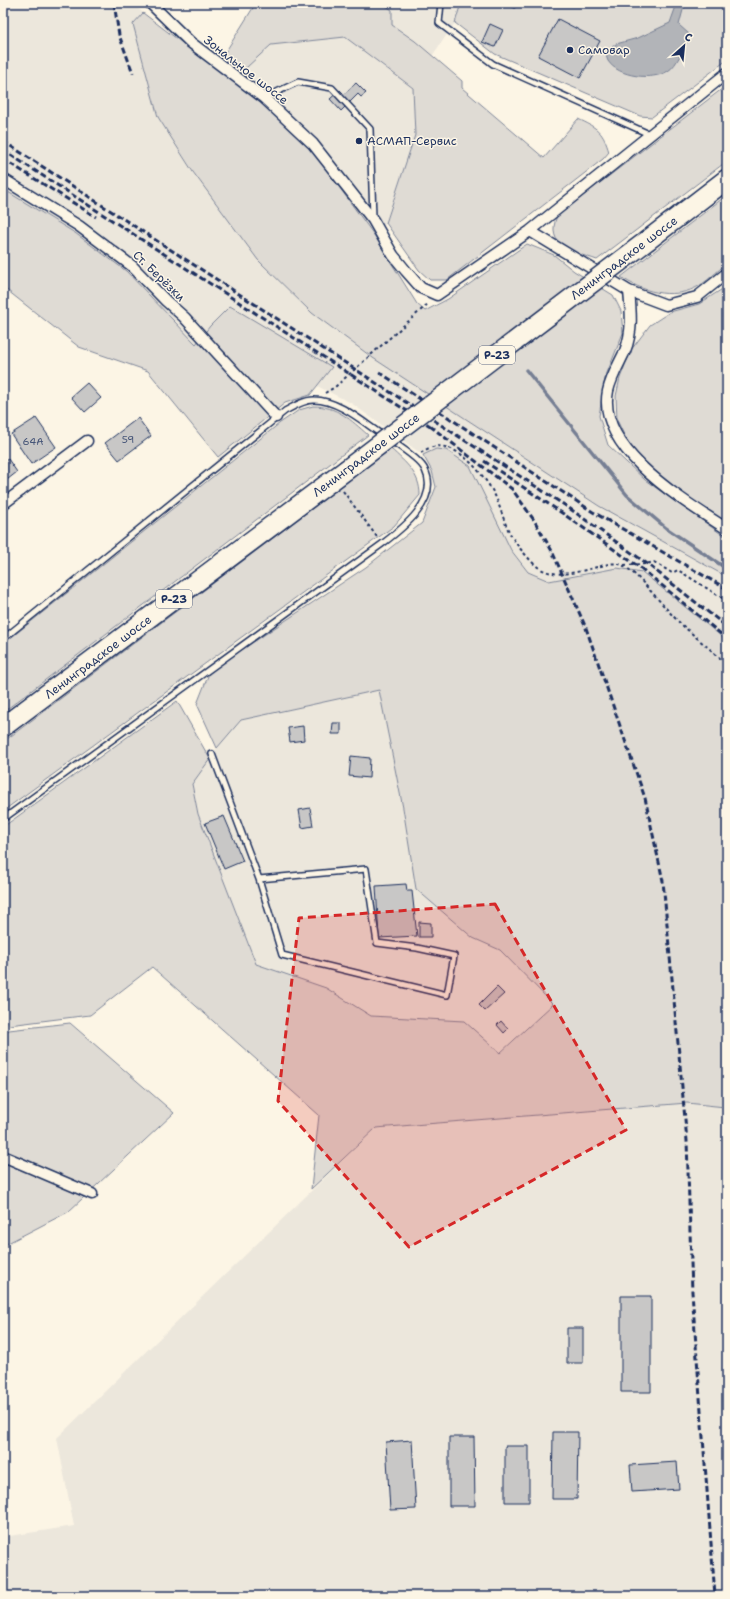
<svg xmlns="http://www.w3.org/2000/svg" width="730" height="1599" font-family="'Shantell Sans',sans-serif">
<rect width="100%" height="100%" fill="#fcf5e5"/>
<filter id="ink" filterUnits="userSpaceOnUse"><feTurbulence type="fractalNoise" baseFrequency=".025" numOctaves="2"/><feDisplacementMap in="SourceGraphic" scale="8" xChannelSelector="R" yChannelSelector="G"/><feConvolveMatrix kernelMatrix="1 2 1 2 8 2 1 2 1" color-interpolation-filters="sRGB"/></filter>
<g filter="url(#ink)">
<path fill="#ece7dc" d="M3,3H133L143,13L133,24L158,117L191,170L258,260L312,313L373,358L599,506L727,577V641L642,572H593L549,581L528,572L436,449L423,455L351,403L317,386L331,367L210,326L196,344L126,271L75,233L3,189Z
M382,3H461L455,23L432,56L391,25L392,10Z
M345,37L413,88L415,135L386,223L374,235L310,147L235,78L271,45Z
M379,690L403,808L416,889L473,938L500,950L553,1004L499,1053L464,1021L371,1016L326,988L256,964L198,814L192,784L212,754L241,720Z
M687,1103L725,1107L727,1109V1596H3V1537L74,1526L57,1438L376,1128Z"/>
<path fill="#dfdbd4" stroke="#7d8599" d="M256,3H382L392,10V25L415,41L462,81V88L544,158L578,119C598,128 603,132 609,152L603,159L447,280H430L419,270L386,223L415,135L413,88L345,37L271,45L235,78L310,147L374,235L417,304L425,311L448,299L527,244L554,255L574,271L613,295L621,311L623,333L605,378L599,416L608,445L645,480L727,538V577L599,506L373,358L312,313L258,260L193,172L158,117L133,24L143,13L181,42L218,64Z
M461,3H727V60L652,117L640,116L495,54L455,23Z
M727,85V161L597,260C575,252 544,247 557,216Z
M3,189L75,233L126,271L196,344L210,326L230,306L332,367L310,395L285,403L218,457L148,371L79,347L3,287Z
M727,195V263C717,271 706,283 695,288C671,300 641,291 621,277Z
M727,286V524L671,485L640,458L627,441L617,420L616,396L620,378L631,350L650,325L670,312L699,304Z
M313,406C337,406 351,420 368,435L3,712V644L280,423L299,410Z
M391,449C406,463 420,474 420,495L394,526L3,811V742Z
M436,449L446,450L470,466L511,550L528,572L549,581L617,568L642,572L727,641V1109L725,1107L687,1103L376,1128L311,1189L319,1115L152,967L90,1015L9,1025L3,1019V827L177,701L210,759L192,784L198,814L256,964L326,988L371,1016L464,1021L500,1053L553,1004L500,950L473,938L416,889L403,808L379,690L241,720L217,748L197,704L210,671L366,567L422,523L436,487L432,471L423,455Z
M70,1023L174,1113L68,1212L4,1245L3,1247V1035L9,1030Z"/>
<path fill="#b2b4b8" stroke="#767f94" d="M673,3H687L683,10L679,25L689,34C686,44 677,66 668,71C653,81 618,77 608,61C607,59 606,55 606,52L616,44L638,38L670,23L675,9Z"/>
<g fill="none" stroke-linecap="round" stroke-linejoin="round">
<path stroke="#767f94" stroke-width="3.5" d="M526,370L627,495L666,528L727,569"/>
</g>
<path fill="#c8c7c6" stroke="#1b2f5e" d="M502,3H517L515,8Z
M558,19L600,41L580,78L538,56Z
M490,24L503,30L495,47L482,42Z
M356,83L366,93L361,97L358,94L341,111L330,99L340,90L344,94Z
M87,383L101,398L85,412L71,397Z
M36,418L56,447L31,464L11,434Z
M138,418L151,436L119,460L105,443Z
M8,459L17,472L3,483V462Z
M333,723H341V734H332Z
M303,726L304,740L290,742L288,728Z
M351,756L370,758L369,778L349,776Z
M310,808L313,826L302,828L299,810Z
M224,816L243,861L224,869L205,823Z
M406,884L407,891H412L417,936L379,938L376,886Z
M419,922L431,923V937H419Z
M497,987L504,994L485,1011L479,1005Z
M501,1021L508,1029L504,1033L497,1025Z
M621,1296H651V1392H621Z
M567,1328H583V1363H567Z
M553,1432H578L577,1499H552Z
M449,1437H474L475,1506H449Z
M412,1440L416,1509L390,1510L386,1442Z
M505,1446H529V1502H505Z
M677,1462L679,1489L632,1492L630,1465Z"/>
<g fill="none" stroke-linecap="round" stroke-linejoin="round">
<g stroke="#1b2f5e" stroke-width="8">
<path id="lane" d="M441,3L439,23L493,64L649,134
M264,98L298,82L332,88L370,129L373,217
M3,639L285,411C294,406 304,400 314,400C339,400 364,423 384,436
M212,754L259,879L282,955L447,995L454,956L417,948L377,943L366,869L259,879
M3,819L382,544C402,529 440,500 425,470C421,460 399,446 390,440"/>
</g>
<g stroke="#1b2f5e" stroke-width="13">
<path id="street" d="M150,3L190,42L264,98L313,144L373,220L393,255L406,271L421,288L437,295L530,231L727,73
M3,179L79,226L132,266L166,301L184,317L276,417
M530,231L629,291L666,305L697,297L727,273
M629,291C631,312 633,331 625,351C619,364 611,377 608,391C596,450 686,502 727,529
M3,504L87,441
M3,1156L92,1194"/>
</g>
<g stroke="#1b2f5e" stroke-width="22">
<path id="highway" d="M648,240L727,179
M3,727L346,470"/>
</g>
<path stroke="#1b2f5e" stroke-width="2" stroke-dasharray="3 3" stroke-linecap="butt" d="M687,3H693
M325,393L335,387L429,303
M421,453C448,431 479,468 492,490C501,505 503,524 514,540C518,547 525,554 531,561C550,582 577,572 601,566C608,564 615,562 622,565C636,571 666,610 680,623C695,637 712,650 727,665
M343,491L377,537
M624,565L646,564L654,562L672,573L678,570L727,601"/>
<use href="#lane" stroke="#fcf5e5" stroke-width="5"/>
<use href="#street" stroke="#fcf5e5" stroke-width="10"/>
<use href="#highway" stroke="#fcf5e5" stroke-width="19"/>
<path stroke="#1b2f5e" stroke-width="3" stroke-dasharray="6 3" stroke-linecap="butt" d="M114,3L119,35L133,73
M3,141L566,506L646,563L727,627
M3,150L435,429
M3,159L96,217
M379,372L593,512L727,589
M430,426L512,489L534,520L552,551L586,628L645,798L663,881L687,1141L692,1292L715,1596
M484,461L562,513L642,569L727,639"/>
<g stroke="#1b2f5e" stroke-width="22" stroke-linecap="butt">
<path id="highway-bridge" d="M346,470L648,240"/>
</g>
<use href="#highway-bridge" stroke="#fcf5e5" stroke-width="19"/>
</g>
</g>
<path fill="#d62828" fill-opacity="0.2" stroke="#d62828" stroke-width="3" stroke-dasharray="8 5" stroke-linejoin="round" d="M495,904L626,1130L409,1247L278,1101L299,918Z"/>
<g fill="#1b2f5e" stroke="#fcf5e5" stroke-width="1.5">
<circle cx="570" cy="50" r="4"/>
<circle cx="359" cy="141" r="4"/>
</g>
<g text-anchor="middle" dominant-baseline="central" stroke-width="3" stroke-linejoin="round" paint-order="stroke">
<g font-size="10" fill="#465578">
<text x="128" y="439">59</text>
<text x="33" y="441">64А</text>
</g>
<g fill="#fcf5e5" stroke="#5e6a86" stroke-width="1">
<rect x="479" y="346" width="36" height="18" rx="3"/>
<rect x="156" y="590" width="36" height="18" rx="3"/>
</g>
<g font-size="11" font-weight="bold" fill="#1b2f5e">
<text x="497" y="355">Р-23</text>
<text x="174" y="599">Р-23</text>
</g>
<g font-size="12" fill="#1b2f5e" stroke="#fcf5e5" text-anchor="start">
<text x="578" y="50">Самовар</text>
<text x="367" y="141">АСМАП-Сервис</text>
</g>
<g font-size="12" fill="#1b2f5e" stroke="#fcf5e5">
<text transform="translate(246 70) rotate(38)">Зональное шоссе</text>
<text transform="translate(624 258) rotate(-37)">Ленинградское шоссе</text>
<text transform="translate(159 276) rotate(44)">Ст. Берёзки</text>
<text transform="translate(366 455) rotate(-37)">Ленинградское шоссе</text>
<text transform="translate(98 657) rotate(-37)">Ленинградское шоссе</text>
</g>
</g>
<rect width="730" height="1599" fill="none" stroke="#fcf5e5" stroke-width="16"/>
<rect x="8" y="8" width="714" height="1583" fill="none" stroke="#1b2f5e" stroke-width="1.5" filter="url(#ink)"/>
<g transform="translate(684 46) rotate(27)" stroke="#fcf5e5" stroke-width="3" paint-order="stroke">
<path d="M0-3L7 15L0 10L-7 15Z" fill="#1b2f5e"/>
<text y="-6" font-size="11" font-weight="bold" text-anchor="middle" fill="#1b2f5e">С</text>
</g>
</svg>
